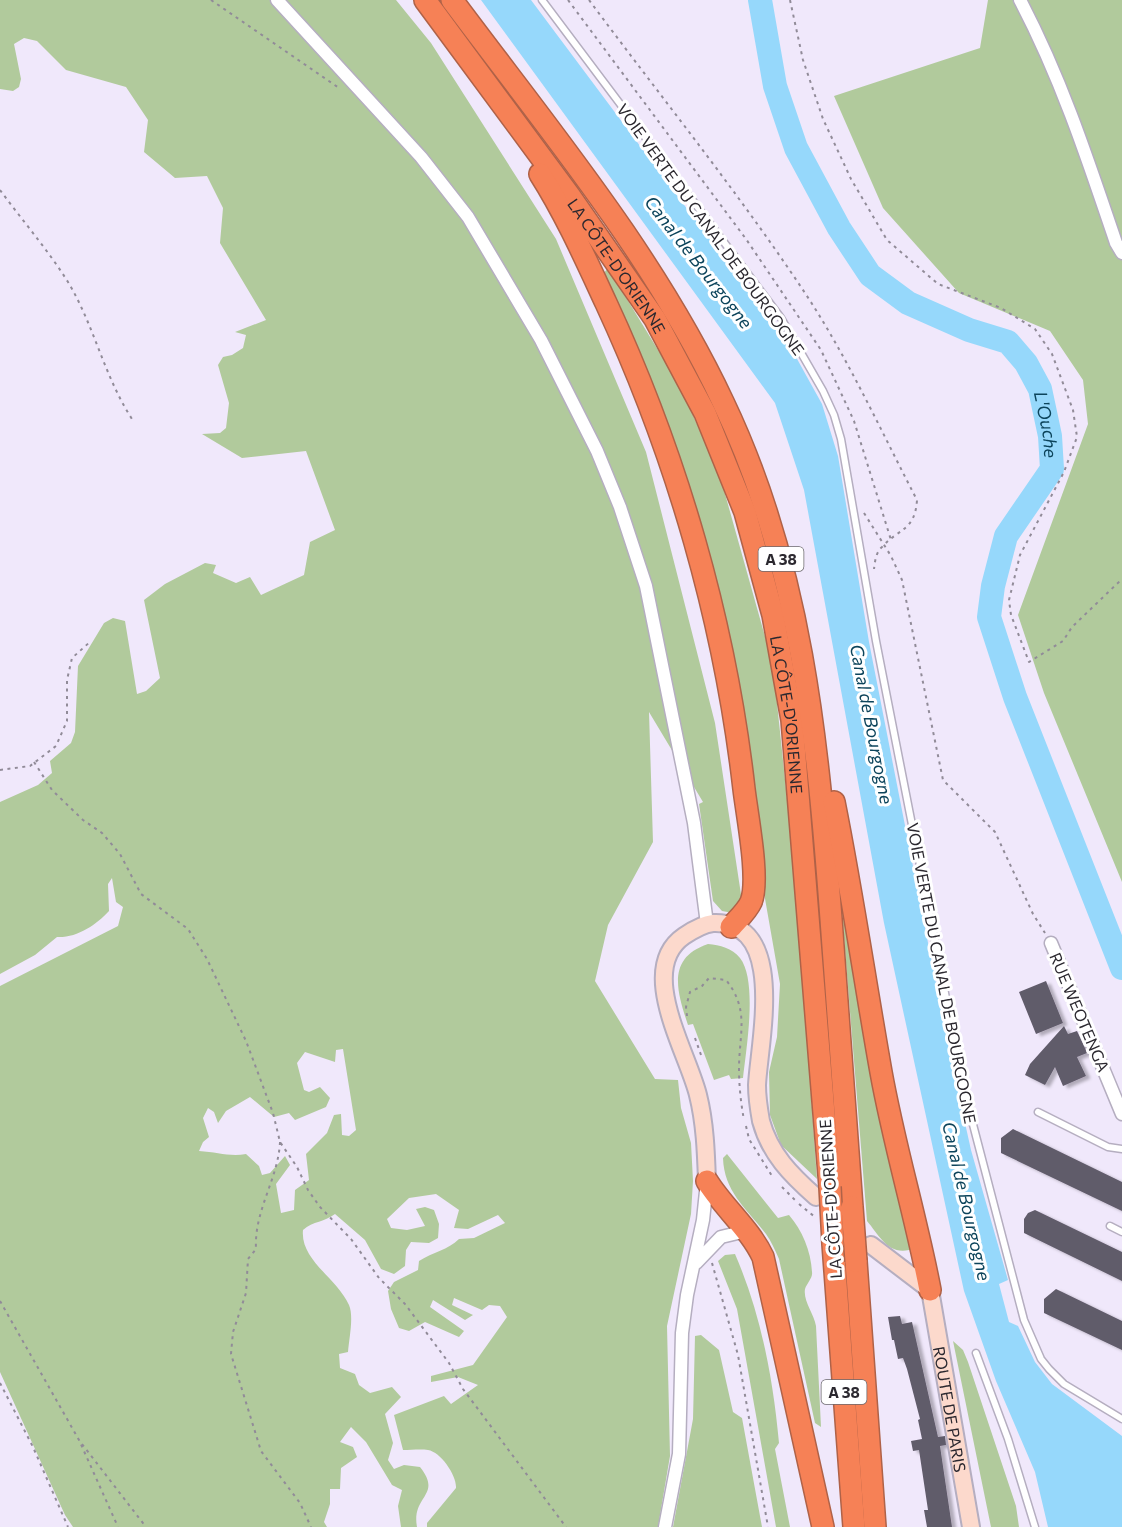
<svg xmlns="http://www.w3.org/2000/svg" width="1122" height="1527" font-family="Commissioner,sans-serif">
<defs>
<filter id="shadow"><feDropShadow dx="4.5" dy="2.5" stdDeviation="1.5" flood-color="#0004"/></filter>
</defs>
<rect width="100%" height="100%" fill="#f0e8fb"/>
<path fill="#b1ca9c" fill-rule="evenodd" d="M0,0H396L431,43L556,239L646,452L715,723L742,901L733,913L722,911L713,901L699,804L703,802L649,712L653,842L608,925L595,981L655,1079L678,1080L681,1108L691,1143L693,1181L691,1214L667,1326L670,1456L658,1527H427V1523L456,1488C457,1476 441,1452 428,1450C421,1449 411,1450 403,1450L394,1415L444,1396L451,1404L478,1385L458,1377L431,1382V1376L473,1365L507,1317L500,1306L489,1305L482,1310L454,1298L452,1305L473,1315L465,1320L433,1300L430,1307L464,1331L459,1337L425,1322L409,1331L399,1328L391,1309L388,1291L394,1282L418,1270L419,1261C433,1252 448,1250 459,1239L474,1238L505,1223L498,1215L468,1229L454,1228L459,1210L436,1194L409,1198L387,1219L391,1228L407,1230L425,1226L416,1209L425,1207L434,1210L439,1224L438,1238L429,1243L411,1242L406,1250L405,1266L394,1274L381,1269L365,1240L335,1214C325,1222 313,1221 303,1230C300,1260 337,1278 349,1305C354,1316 349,1339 348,1352L339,1354L340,1368L355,1374L359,1385L370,1393L392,1387L401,1397L385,1414L393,1443L388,1460L394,1469L404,1465L420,1467C443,1496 411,1495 417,1527H401L398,1506L402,1490L392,1485L366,1442L351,1427L340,1442L353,1447L357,1457L341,1468L340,1489H330V1504L324,1522L327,1527H73L65,1515L0,1372V986L118,926L123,907L116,902L112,878L108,884L109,911C96,925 77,938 57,937L35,955L0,974V802L38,785L52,773L50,761L71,743L75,732L78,666L104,623L113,618L125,621L137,694L146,691L160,678L144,600L165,584L205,563L216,565L213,573L236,583L250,577L261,595L304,575L310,542L335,530L306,451L242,458L202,434L220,433L226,428L229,403L218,365L223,357L232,355L243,348L246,335L235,332L266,320L220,243L223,208L207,176L175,178L144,152L148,120L126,87L66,70L37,41L24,38L14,44L21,79L19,87L13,91L0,89ZM343,1049L356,1130L349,1136L342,1135L341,1114L334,1115L327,1133L306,1154L309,1180L295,1190L294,1210L281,1213L276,1184L290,1165L285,1156L270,1173L262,1175L259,1166L246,1154C230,1157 217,1152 199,1151L203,1142L209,1137L203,1118L208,1108L214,1112L218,1123L226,1111L250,1097L274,1117L289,1113L295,1120L326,1107L330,1098L320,1087L309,1092L304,1090L297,1063L305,1052L335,1062L336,1050Z
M988,0H1122V882L1044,693L1018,615L1088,424L1083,380L1050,331L959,293L883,208L834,96L980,48Z
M608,268L680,386L720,476L773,665L797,894L817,1179L781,1145L770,1115L769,1072L777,1037L780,984L764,893L740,710L603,274Z
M845,911L877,1107L913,1244L909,1250C888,1255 879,1235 867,1221L842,913Z
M708,944C720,945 732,948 740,958C758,981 746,1050 743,1078L731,1079L729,1075L714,1080L693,1024L688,1025C677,992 666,958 708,944Z
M727,1154L778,1218L789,1215C802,1230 811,1251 812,1272C813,1278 807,1283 805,1289C803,1301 814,1314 816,1326L821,1427L815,1423L779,1259C775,1250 771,1241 766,1234C747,1209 724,1192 723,1158Z
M735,1254C761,1314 773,1378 779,1443L775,1449L790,1527H776L737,1309L718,1261L725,1255Z
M701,1335L719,1350L733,1412L742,1418L762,1527H673L693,1419L695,1336Z
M953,1341L963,1350L968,1362L1016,1506L1019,1527H991Z"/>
<path fill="#96d8fb" d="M481,0H531L791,348L822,404L838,456L869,642L951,1060L971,1150L1008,1280L999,1284L1009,1322L1018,1326L1035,1362L1052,1384L1122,1436V1527H1048L1035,1472L996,1381L964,1291L884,923L804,490L775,403Z"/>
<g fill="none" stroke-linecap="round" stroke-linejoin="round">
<path stroke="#96d8fb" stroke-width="24" id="s1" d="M760,0L775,86L796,148L839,228L870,275L908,303L969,330L1008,342L1026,363L1040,389L1050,436L1052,469L1006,536L993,586L989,617L1015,697L1122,968"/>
</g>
<path fill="#615b6b" filter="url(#shadow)" d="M1046,981L1063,1023L1036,1034L1019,992Z
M1064,1026L1068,1034L1077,1031L1084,1046L1087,1053L1077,1057L1086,1076L1063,1086L1055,1067L1045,1085L1025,1075L1030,1064Z
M1013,1129L1122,1182V1211L1001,1153V1138Z
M1035,1210L1122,1252V1281L1024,1233V1219L1028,1213Z
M1056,1289L1122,1321V1350L1044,1313V1299Z
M900,1316L902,1324L912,1322L938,1437L945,1436L946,1445L940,1446L952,1527H927L924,1510H928L919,1450L913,1451L911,1441L922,1439L918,1420L920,1419L907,1369L903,1358L898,1359L894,1340H892L888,1317Z"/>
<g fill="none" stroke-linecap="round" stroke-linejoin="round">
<g stroke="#b5aec0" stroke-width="9">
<path id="lane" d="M542,0L781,318L823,391L834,415L841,439L876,641L964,1090L1024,1320L1041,1359L1049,1369L1064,1384L1122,1419
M1038,1112L1108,1147L1122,1149
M1110,1226L1122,1232
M976,1353L1008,1439L1035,1527"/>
</g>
<g stroke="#b5aec0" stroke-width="15">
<path id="street" d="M277,0L421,157L468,217L541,340L597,451L620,507L646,586L694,823L707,924
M1020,0C1061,78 1088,160 1116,243L1122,253
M1051,943L1122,1114
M696,1263L721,1237L746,1231
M665,1527L679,1454L682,1333L687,1295L703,1220L707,1182"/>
</g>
<g stroke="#b5aec0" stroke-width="20">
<g id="secondary">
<path d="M707,1181C706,1152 705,1123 698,1095C687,1051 636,969 684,936C693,930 703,924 713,923C788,920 759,1043 757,1085C757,1097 759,1110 761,1121C770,1154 791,1175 816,1197"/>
<path id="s2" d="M871,1245L930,1290L971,1527"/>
</g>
</g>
<g stroke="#af6248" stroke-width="24">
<g id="highway">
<path id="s3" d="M425,0L569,195L655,319L705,413L745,512L773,615L792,720L830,1187"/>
<path d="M452,0C548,129 654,255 723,402C801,565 818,741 831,919C838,1015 845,1111 852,1207"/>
<path d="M540,174C566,215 586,260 606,303C677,456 725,622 744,789C747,815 760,880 751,902C747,911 738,919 731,927"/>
<path d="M834,802C852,892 865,982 881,1072C894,1145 916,1217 930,1290"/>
<path d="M707,1181C723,1207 750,1229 763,1257L823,1527"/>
<path d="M833,1244L854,1527"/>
<path d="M856,1261L875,1527"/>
</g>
</g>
<path stroke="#918b98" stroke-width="2" stroke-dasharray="3 4.5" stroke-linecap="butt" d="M211,0L339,88
M568,0L746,239L821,350L854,421L891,540
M589,0C661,97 738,192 805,293C848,358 881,431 917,500C915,531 899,528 882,547C876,552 875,561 874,569
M790,0L803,60L823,119L851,179L887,240L938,284L1001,308L1035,329L1052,354L1073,410L1077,437L1064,472L1020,555L1009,600L1011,615L1029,662L1063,641L1072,627L1122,579
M0,190C22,220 48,250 68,282C94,325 104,376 132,419
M864,513L891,556L902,580L943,780L995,832L1033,914L1045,933
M34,762L52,790L83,820L102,833L120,854L141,894L188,929L207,959L246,1041L273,1113L280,1142L297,1167L308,1190L320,1207L351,1239L379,1278L405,1304L449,1363L463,1389L566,1527
M0,770L30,766L56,746L67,721V680L72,658L91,641
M687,1016L686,1007L690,992L702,986L709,978L726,980C750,1010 739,1034 739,1069C739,1086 741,1104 744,1120
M695,1038L701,1055
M746,1126L749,1139L772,1176
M280,1142C278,1180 254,1210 256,1249L248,1259L246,1293L233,1332L231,1354L261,1451L300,1503L311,1527
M782,1187L795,1200
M799,1204L815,1217
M712,1263L738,1355L768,1527
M0,1301L79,1440L118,1527
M0,1383L33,1447L68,1527
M82,1444L146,1527"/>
<use href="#lane" stroke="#fff" stroke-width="6"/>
<use href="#street" stroke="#fff" stroke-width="12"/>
<use href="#secondary" stroke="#fcd9cc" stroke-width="16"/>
<use href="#highway" stroke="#f68156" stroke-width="21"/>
<g stroke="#af6248" stroke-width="24" stroke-linecap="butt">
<path id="highway-bridge" d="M830,1187L833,1244
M852,1207L856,1261"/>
</g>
<use href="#highway-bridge" stroke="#f68156" stroke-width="21"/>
</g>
<g text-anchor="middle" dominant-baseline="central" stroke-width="6" stroke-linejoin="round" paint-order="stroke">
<g fill="#fff" stroke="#6b686d" stroke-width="1.5">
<rect x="758.5" y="547" width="45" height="24" rx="4.5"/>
<rect x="821.5" y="1380" width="45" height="24" rx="4.5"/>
</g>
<g font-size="15" font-weight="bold" fill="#2b282f">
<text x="781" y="559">A 38</text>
<text x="844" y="1392">A 38</text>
</g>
<g font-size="16" fill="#2b282f" stroke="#fff">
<text transform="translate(711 229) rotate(54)">VOIE VERTE DU CANAL DE BOURGOGNE</text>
<text stroke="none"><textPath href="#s3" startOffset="328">LA CÔTE-D'ORIENNE</textPath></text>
<text stroke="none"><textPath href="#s3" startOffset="814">LA CÔTE-D'ORIENNE</textPath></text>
<text transform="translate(942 973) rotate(79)">VOIE VERTE DU CANAL DE BOURGOGNE</text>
<text transform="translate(1080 1012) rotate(67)">RUE WEOTENGA</text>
<text transform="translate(830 1199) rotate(-94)">LA CÔTE-D'ORIENNE</text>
<text stroke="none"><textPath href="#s2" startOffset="195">ROUTE DE PARIS</textPath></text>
</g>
<g font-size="18" font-style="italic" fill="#0c445b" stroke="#fff">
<text transform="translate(699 262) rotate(52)">Canal de Bourgogne</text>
<text stroke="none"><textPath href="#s1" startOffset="548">L'Ouche</textPath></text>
<text transform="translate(872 724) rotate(79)">Canal de Bourgogne</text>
<text transform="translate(967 1201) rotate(77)">Canal de Bourgogne</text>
</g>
</g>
</svg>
